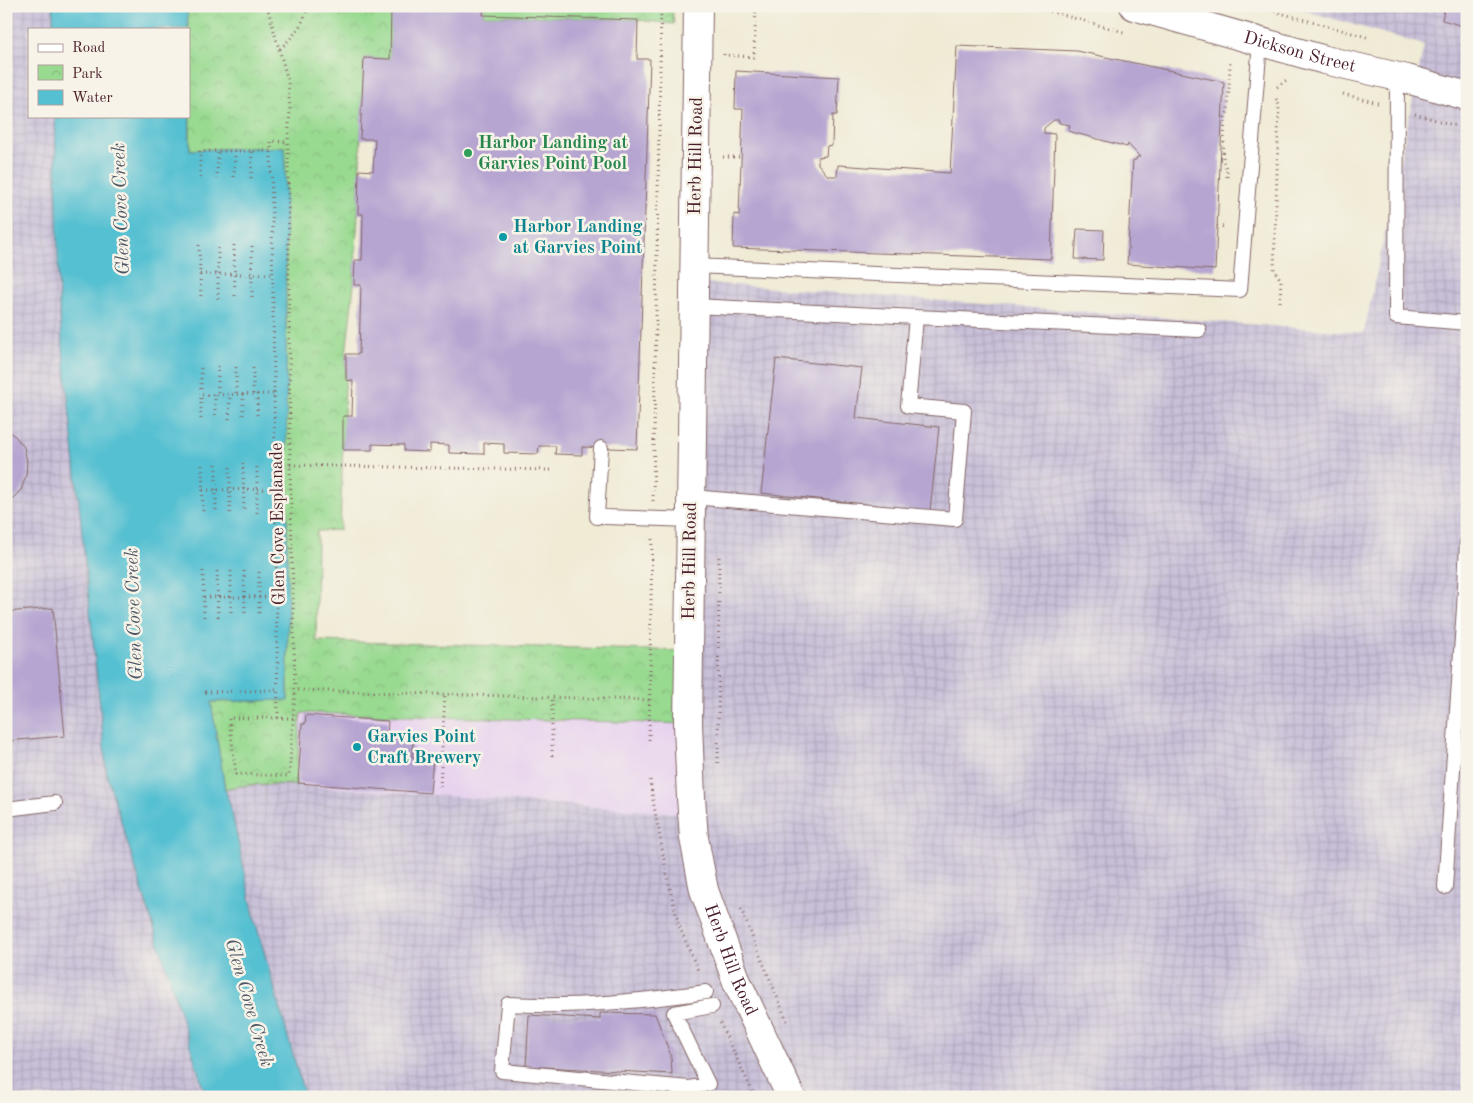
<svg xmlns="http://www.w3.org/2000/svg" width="1473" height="1103" font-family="'Old Standard TT',serif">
<defs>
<pattern id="industrial-grid" width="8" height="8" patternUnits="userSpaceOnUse" patternTransform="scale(1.25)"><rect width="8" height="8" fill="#c8bfd8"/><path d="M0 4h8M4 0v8" fill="none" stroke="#ada4ba"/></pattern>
<pattern id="park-crowns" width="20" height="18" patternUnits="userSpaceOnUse" patternTransform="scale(1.25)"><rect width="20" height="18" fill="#99da91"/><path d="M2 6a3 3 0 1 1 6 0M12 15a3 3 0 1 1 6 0" fill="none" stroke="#85bb7d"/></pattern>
</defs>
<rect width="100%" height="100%" fill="#f7f3e8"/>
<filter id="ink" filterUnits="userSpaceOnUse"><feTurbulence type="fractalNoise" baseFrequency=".02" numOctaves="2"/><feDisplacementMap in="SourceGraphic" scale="10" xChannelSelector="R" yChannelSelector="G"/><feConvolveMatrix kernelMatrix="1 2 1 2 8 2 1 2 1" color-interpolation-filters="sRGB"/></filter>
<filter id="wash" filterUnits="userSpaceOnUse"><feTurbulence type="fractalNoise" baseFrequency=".0096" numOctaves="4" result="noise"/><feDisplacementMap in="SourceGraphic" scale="20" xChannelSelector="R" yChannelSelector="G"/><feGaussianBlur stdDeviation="1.12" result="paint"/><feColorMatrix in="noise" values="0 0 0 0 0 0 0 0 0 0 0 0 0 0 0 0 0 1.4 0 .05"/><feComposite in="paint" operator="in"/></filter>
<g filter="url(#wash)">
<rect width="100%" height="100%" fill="#f0ebd5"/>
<path fill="#e7d2ef" d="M301,713L688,724L691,814L296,785Z"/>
<path fill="url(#industrial-grid)" d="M6,6H53V29H29V116H55L59,310L107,776L206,1097H6Z
M1289,6H1467V1097H305L255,920L230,804L225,789L242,785L259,784L296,785L691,814L694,282L1364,333L1424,45Z"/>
<path fill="url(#park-crowns)" stroke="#727c5e" d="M187,6H439L438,9L392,7L390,59L364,58L358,214L354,285L346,354L340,530L317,531L316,641L689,651L688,724L301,713L296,785C272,784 249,783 225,789L211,702L288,700L285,147L190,150L189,29H188Z
M484,6H672L674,24L638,20L483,15Z"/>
<path fill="#55c0d1" stroke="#50707e" d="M53,6H187L188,29H53Z
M189,81L190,150L285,147L288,700L211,702L225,789L230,804L255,920L305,1097H206L107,776L59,310L55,116H189Z"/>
<g id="blocks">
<path fill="#b6a5d1" d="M439,6H484L483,15L638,20L637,59H650L637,449L582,447V455L555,454L556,446H539L538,454L504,453V444L484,443V454L449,453V445L430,444V452L404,451V445L372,444V450H343V416H352L353,381L346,380V354H359L361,285H354L355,260H362L363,214H358L359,170L373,171L375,139H360L364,58L390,59L391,7L438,9Z
M1445,6H1467V27L1442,20Z
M957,46L1077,51L1224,82L1215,270L1127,264L1133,160H1136L1137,157H1140L1128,144L1127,147L1068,131L1070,125L1059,123V120H1054L1044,128V133L1055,134L1051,259L733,248L734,214L739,215L743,109H735L736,71L839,77L837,115H833L832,145L827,146L826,156L818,157V164L828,176H837L838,165L950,173Z
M1077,229L1104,230L1103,260L1075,259Z
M776,359L862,368L856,418L939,427L930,511L761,493Z
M6,430L15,436L24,447L27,462L26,476L21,490L11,500L6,502Z
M53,608L65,736L6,741V612Z
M306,715L388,721L387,736L413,738L412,757L433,758L430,793L298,783L302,724H305Z
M600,1013L655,1014L671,1056L672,1074L526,1066L529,1015L600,1019Z"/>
</g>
</g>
<g filter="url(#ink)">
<use href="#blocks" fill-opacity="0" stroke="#846666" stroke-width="1"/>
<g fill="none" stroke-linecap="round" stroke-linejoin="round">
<g stroke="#846666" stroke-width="16">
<path id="lane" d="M1397,77L1396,317L1467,323
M694,266L1240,290L1260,42
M916,317L1199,330
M691,497L955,519L964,411L908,406L916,317L694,306
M597,517L601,448
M605,517L691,520
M1464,608L1467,543
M6,809L55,803
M1445,887L1464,608H1467
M706,992C641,1001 574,1008 508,1004L502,1071L689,1088L708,1084L674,1013L712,1006"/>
</g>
<g stroke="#846666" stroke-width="30">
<g id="street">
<path id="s1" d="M698,6L688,724L691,798L694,838L704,890L737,982L791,1097"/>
<path id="s2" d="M1134,6L1325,60L1407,79L1467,96"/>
</g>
</g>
<path stroke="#846666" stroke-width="3" stroke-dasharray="1 4" stroke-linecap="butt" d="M267,6L288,81L290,110L288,142L290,465L295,690L649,700
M1031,6L1127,33
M1255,6L1370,38
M280,49C293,36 303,26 308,6
M724,54V55L754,57L756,6
M1277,87L1288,79
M1343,94L1378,103
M1276,99L1279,105L1274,270L1281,280L1280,303
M1415,114L1467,129
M723,157H741
M200,177V151H271
M234,177L235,151
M1227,177V170L1223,161L1225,117L1228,111L1230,63
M251,178L252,151
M217,179L218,151
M1217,226L1225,227
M199,245L201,300
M234,245L235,299
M252,246V299
M200,274H273
M218,299V246
M218,366V395
M236,367V394
M215,394V419
M243,394V418
M253,394V367
M257,394V419
M202,395L274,394
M201,419V367
M229,419L230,395
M243,463L244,513
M216,464V513
M202,465L203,514
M290,465L551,470
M203,490L275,489
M653,501L661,6
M230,513V464
M257,513V463
M203,571L204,617
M217,571L218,617
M231,571V616
M244,571L245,616
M259,572V616
M204,597H276
M205,692L277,690
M278,718L271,141L288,142
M293,718H229L236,774L289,776L295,690
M649,740L652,537
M443,753L468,754
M552,756V697
M718,763L719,555
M650,780L654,806L668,880L678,923L699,973
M440,787L445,694
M741,909L787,1021
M720,1023L755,1097"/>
<use href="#lane" stroke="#fff" stroke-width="14"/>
<use href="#street" stroke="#fff" stroke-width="28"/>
</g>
</g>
<circle fill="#2e9e5b" stroke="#f7f3e8" stroke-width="2" cx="468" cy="153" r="5"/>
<g fill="#0f9aa8" stroke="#f7f3e8" stroke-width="2">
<circle cx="503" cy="237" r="5"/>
<circle cx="357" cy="747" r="5"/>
</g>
<g text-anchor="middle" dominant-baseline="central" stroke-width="5" stroke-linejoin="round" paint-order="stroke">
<g font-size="18" fill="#4a1f2b" stroke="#f7f3e8">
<text stroke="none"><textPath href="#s2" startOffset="172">Dickson Street</textPath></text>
<text transform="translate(696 156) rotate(-89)">Herb Hill Road</text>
<text transform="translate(278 524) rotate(-91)">Glen Cove Esplanade</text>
<text transform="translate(690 561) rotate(-89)">Herb Hill Road</text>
<text stroke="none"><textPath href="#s1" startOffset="960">Herb Hill Road</textPath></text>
</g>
<g font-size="18" font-weight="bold" fill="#27864d" stroke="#f7f3e8" text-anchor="start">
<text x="478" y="143">Harbor Landing at<tspan x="478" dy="21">Garvies Point Pool</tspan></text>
</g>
<g font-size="18" font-weight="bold" fill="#0d838f" stroke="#f7f3e8" text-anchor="start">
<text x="513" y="227">Harbor Landing<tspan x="513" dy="21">at Garvies Point</tspan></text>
<text x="367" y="737">Garvies Point<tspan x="367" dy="21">Craft Brewery</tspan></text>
</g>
<g font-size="19" font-style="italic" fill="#4e5765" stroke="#f7f3e8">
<text transform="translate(122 209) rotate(-92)">Glen Cove Creek</text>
<text transform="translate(135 614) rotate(-92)">Glen Cove Creek</text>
<text transform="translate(248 1003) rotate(74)">Glen Cove Creek</text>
</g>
</g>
<rect width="1473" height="1103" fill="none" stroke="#f7f3e8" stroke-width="25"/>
<rect x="28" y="28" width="162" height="90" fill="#f7f3e8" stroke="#b29e9c"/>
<rect x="38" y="44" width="25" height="8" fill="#ffffff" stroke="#b29e9c"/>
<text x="72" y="52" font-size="15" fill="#4a1f2b">Road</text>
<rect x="38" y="65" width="25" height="15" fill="url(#park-crowns)" stroke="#b29e9c"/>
<text x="72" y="78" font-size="15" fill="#4a1f2b">Park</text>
<rect x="38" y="90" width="25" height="15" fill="#55c0d1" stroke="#b29e9c"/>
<text x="72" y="102" font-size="15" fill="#4a1f2b">Water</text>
</svg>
